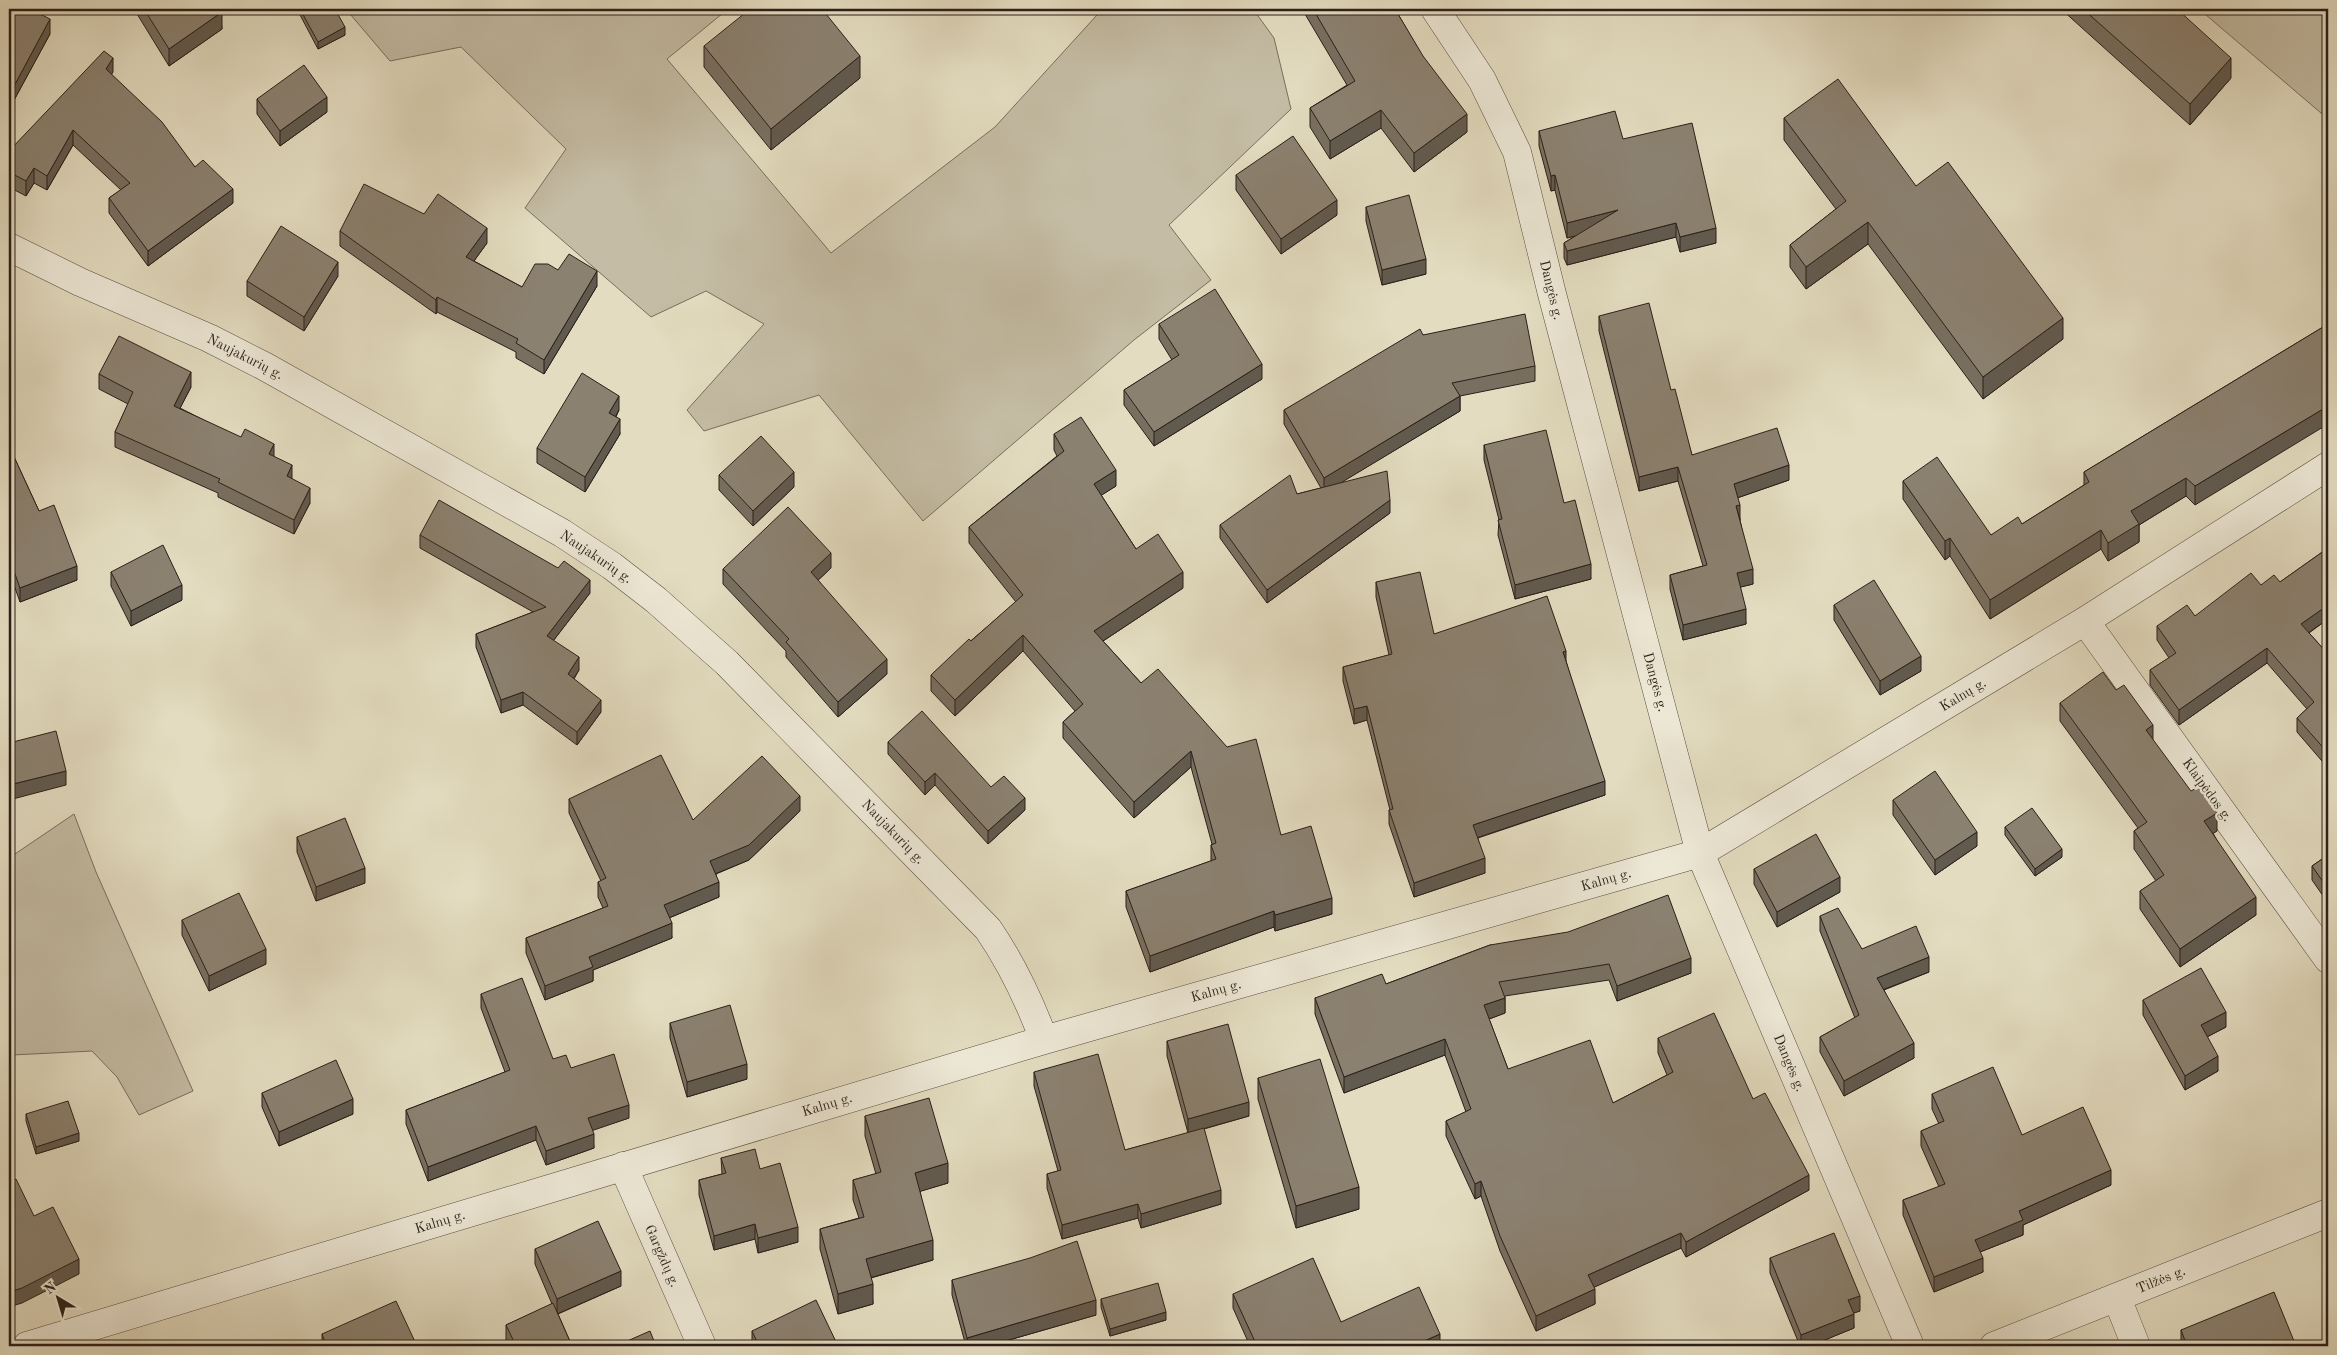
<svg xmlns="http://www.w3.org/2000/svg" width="2337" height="1355" font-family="'Old Standard TT',serif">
<rect width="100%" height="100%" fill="#e3dcc0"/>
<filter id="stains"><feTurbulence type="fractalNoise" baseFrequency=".004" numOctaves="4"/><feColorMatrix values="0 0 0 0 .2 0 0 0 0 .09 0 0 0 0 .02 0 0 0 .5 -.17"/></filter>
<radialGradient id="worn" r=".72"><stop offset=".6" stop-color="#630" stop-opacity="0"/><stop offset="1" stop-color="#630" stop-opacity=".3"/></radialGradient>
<path fill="#c4bca4" stroke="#786e5e" d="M355,9H728L667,59L831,253L995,127L1097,15L1096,9H1253L1274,38L1291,109L1169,225L1211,280L1134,340L923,521L819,395L704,431L687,410L764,324L706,291L651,317L525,208L566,149L461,47L390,61L350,14Z
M2199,9H2328V119Z
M74,814L96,872L193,1091L139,1115L117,1077L92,1051L12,1055L9,1050V858Z"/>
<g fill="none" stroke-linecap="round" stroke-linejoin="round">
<g stroke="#5a4e43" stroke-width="29">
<path id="minor" d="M1435,9L1482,80L1517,152L1552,294L1700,853L1910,1346
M9,247L80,282L209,338L264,366L562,533L612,566L656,600L727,663L988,929C1012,964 1029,1000 1044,1040
M2085,621L2328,959
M623,1166L702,1346
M2117,1298L2136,1346
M27,1346L1044,1040L1700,853L2085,621L2328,466
M1994,1346L2328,1213"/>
</g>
<use href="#minor" stroke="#ede8d6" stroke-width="28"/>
</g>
<path fill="#786f60" stroke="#2c1f19" d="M9,9L50,34L13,102L9,100Z
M134,9H220L222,29L169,66Z
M299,9H335L345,35L318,49L299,13Z
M1302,9H1395L1467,132L1414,172L1381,128L1330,159L1310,127V108L1347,85Z
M2061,9H2177L2231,78L2190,125Z
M704,46L860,78L771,150L704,67Z
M113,72L111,74L195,167L233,203L148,266L109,213V198L121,190L73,145L47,190L34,183L26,196L9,187V151Z
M257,99L327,112L280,146L257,114Z
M1784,118L1916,186L2063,339L1983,399L1868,244L1806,289L1790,267V245L1836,209L1784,140Z
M1539,131L1623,139L1716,243L1680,252L1676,237L1567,265L1564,258V243L1575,236L1567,238L1555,190L1551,191L1539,146Z
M1236,175L1337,215L1281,254L1236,190Z
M1366,207L1426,274L1382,285L1366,221Z
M424,214L487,243L474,261L522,287L558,270L597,286L544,374L516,358V352L437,312L436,314L340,246V231Z
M338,276L304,331L247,296V281Z
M1599,316L1671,390L1692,455L1789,480L1737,498L1740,520L1753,584L1740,587L1746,624L1683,640L1670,589V575L1703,566L1678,481L1639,491L1599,331Z
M1159,324L1262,379L1154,446L1124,405V390L1172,360L1159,339Z
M2328,324L2195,505L2186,496L2139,525V542L2108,561L2101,549L1990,619L1950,556L1945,560L1903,499V481L1991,535L2022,524L2084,485V472Z
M1423,335L1535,366V381L1460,396V411L1340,483L1390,513L1267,603L1220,538V525L1297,494L1321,488L1284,424V410Z
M99,374L191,387L180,408L274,456L310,503L294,534L218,497V493L115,447V432L128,404L99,389Z
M619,410L616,417L620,434L585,492L537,463V448Z
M1054,434L1116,486L1101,495L1136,549L1183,588L1103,641L1141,683L1281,835L1332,914L1275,931L1274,927L1150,972L1126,907V891L1211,861V845L1212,844L1191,767L1134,818L1063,738V722L1075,711L1023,651L955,716L931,691V675L1016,602L969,543V527L1057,456L1054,450Z
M1484,445L1564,503L1591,579L1515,599L1498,535L1499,520L1484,460Z
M9,446L39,511L77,580L20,602L9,571Z
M719,475L794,487L753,526L719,490Z
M420,535L590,593L553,641L579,670L574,679L601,712L577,745L523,705L501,713L476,647V634L533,612L420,548Z
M2328,548V619L2309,633L2328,654V768L2297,732V718L2307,709L2267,663L2179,725L2150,685V670L2169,658L2157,640V626L2195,616L2261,585L2280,582Z
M831,568L818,580L887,674L838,717L786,657V651L723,584V569Z
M111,572L182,600L131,626L111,586Z
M1376,582L1434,634L1566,661L1605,795L1478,838L1485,873L1414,897L1389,824V810H1390L1367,720L1354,724L1343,681V667L1389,655L1376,597Z
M1834,605L1921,671L1880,695L1834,620Z
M2060,703L2153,741L2217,831L2213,833L2256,915L2180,967L2140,909V891L2156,881L2134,849V831L2138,828L2060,721Z
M888,742L1025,810L988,844L935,785L925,795L888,754Z
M569,799L693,820L800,811L749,860L716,874L719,897L669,918L672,938L593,970V981L545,1000L526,953V938L603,908L598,897V882L601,881L569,813Z
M1893,800L1977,846L1935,875L1893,815Z
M2005,827L2062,857L2035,876L2005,835Z
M297,837L365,883L316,901L297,852Z
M2328,855V903L2312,880V866Z
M1754,869L1840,892L1777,927L1754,884Z
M1820,916L1862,949L1929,972L1884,990L1914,1058L1844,1096L1820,1052V1037L1855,1018L1820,931Z
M182,920L266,964L209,991L182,935Z
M1490,945L1691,973L1617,1001L1609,980L1505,996V1013L1489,1019L1508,1069L1613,1103L1667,1075L1658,1053V1038L1753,1099L1809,1190L1686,1257L1681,1248L1594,1287L1595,1304L1536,1331L1500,1251L1481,1196L1475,1199L1446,1136V1121L1466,1112L1445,1055L1344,1093L1315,1014V998L1386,984Z
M481,994L553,1059L571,1068L629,1118L592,1130L594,1148L546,1165L536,1140L428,1181L406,1124V1110L505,1072L481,1008Z
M2143,1000L2226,1027L2207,1037L2218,1071L2185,1090L2143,1015Z
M670,1023L747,1079L687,1097L670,1038Z
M1167,1041L1249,1116L1204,1129L1221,1204L1141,1228L1138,1218L1062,1239L1047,1188V1174L1058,1171L1034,1086V1072L1125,1150L1188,1133L1167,1056Z
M1258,1078L1359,1209L1296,1228L1258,1099Z
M262,1093L353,1114L279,1146L262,1107Z
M1932,1094L2022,1135L2111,1185L2023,1225V1235L1980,1252L1983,1272L1934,1292L1903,1215V1200L1939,1187L1921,1146V1131L1939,1124L1932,1109Z
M26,1114L79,1141L36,1154L26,1121Z
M865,1116L948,1183L920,1191L933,1260L871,1278L873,1304L838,1314L820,1249V1229L859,1218L853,1200V1180L876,1174L865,1136Z
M721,1158L760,1169L798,1242L758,1253L755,1239L714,1250L699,1195V1180L722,1174Z
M535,1249L621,1286L558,1314L572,1346H509L506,1340V1325L552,1304L535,1264Z
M1770,1258L1860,1311L1853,1313L1854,1328L1810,1346H1800L1770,1273Z
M952,1280L1096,1315L988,1346H966L952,1295Z
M1233,1294L1341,1322L1440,1346H1250L1233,1308Z
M1101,1299L1166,1320L1110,1336L1101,1307Z
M2181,1330L2296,1346H2181Z
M752,1331L838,1346H752Z
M322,1334L417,1346H322Z"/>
<path fill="#615a4e" stroke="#2c1f19" d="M222,12V29L169,66V49Z
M50,19V34L13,102V88Z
M345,27V35L318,49V42Z
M860,56V78L771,150V129Z
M113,58V72L106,84V69Z
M2231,58V78L2190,125V104Z
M327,97V112L280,146V131Z
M1381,110V128L1330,159V141Z
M1467,114V132L1414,172V153Z
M73,130V145L47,190V176Z
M34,168V183L26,196V181Z
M1555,175V190L1551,191V176Z
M233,189V203L148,266V251Z
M1337,200V215L1281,254V239Z
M1618,210V225L1567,238V223Z
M1868,222V244L1806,289V267Z
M1676,223V237L1567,265V251Z
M487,228V243L466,272V257Z
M1716,228V243L1680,252V237Z
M1426,259V274L1382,285V270Z
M338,262V276L304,331V317Z
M597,271V286L544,374V360Z
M437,297V312L436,314V300Z
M2063,318V339L1983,399V377Z
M1262,364V379L1154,446V432Z
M191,372V387L174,420V406Z
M619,396V410L609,428V413Z
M1460,396V411L1324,493V478Z
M2328,406V424L2195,505V486Z
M620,419V434L585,492V477Z
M274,444V459L269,454Z
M292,465V480L287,476Z
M1789,465V480L1734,499V484Z
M1678,467V481L1639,491V477Z
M1116,470V486L1094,500V484Z
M794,472V487L753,526V511Z
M2186,478V496L2139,525V542L2108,561V543L2131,511Z
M310,488V503L294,534V520Z
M1390,500V513L1267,603V590Z
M1740,505V520L1736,506Z
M2101,530V549L1990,619V600Z
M1950,538V556L1945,560V541Z
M831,553V568L811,587V572Z
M1591,564V579L1515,599V585Z
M77,566V580L20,602V588Z
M1753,569V584L1737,588V573Z
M1183,572V588L1094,647V631Z
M590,580V593L547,649V636Z
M182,585V600L131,626V611Z
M2328,605V619L2301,638V624Z
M1746,609V624L1683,640V625Z
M1023,635V651L955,716V700Z
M2267,648V663L2179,725V710Z
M1566,651V666L1563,652Z
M1921,656V671L1880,695V681Z
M579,657V670L568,687V674Z
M887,659V674L838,717V702Z
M523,692V705L501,713V700Z
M601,700V712L577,745V732Z
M1367,706V720L1354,724V709Z
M2153,725V743L2146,730Z
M1191,751V767L1134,818V802Z
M66,771V785L9,800V785Z
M935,773V785L925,795V782Z
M1605,781V795L1473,839V825Z
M800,796V811L749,860L710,876V861Z
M1025,798V810L988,844V831Z
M2217,813V831L2204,839V821Z
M1977,832V846L1935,875V860Z
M2062,849V857L2035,876V869Z
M1485,858V873L1414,897V883Z
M365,868V883L316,901V887Z
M1840,877V892L1777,927V912Z
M719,882V897L664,920V905Z
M2256,897V915L2180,967V949Z
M1332,898V914L1275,931V915Z
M1274,911V927L1150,972V956Z
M672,923V938L593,970V981L545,1000V986L589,957Z
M266,949V964L209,991V976Z
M1929,957V972L1877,992V978Z
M1691,958V973L1617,1001V986Z
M1505,998V1013L1484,1021V1005Z
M2226,1012V1027L2201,1040V1025Z
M1445,1039V1055L1344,1093V1077Z
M12,1040V1055L9,1056V1042Z
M1914,1043V1058L1844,1096V1081Z
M2218,1056V1071L2185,1090V1076Z
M747,1064V1079L687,1097V1082Z
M353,1099V1114L279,1146V1132Z
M1249,1102V1116L1188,1133V1119Z
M629,1105V1118L588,1132V1118Z
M536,1126V1140L428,1181V1167Z
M79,1133V1141L36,1154V1147Z
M594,1134V1148L546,1165V1151Z
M948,1163V1183L915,1193V1173Z
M2111,1170V1185L2023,1225V1235L1975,1254V1240L2019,1211Z
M1809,1175V1190L1686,1257V1242Z
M1481,1181V1196L1475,1199V1184Z
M1359,1187V1209L1296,1228V1206Z
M1221,1190V1204L1141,1228V1214Z
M1138,1204V1218L1062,1239V1225Z
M755,1224V1239L714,1250V1236Z
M798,1227V1242L758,1253V1238Z
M1681,1233V1248L1588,1290V1275Z
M933,1240V1260L866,1279V1259Z
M1983,1258V1272L1934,1292V1277Z
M79,1259V1274L22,1303L9,1307V1292Z
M621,1271V1286L557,1314V1299Z
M873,1284V1304L838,1314V1294Z
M1595,1289V1304L1536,1331V1316Z
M1860,1296V1311L1848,1315V1300Z
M1096,1300V1315L988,1346H967V1338Z
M1166,1312V1320L1110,1336V1329Z
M1854,1314V1328L1810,1346H1801V1335Z
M1440,1334V1346H1413Z"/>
<path fill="#8b8170" stroke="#2c1f19" d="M9,9H30L50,19L13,88L9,85Z
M144,9H220L222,12L169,49Z
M300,9H335L345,27L318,42Z
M750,9H822L860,56L771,129L704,46Z
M1313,9H1395L1423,56L1467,114L1414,153L1381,110L1330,141L1310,108L1355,81Z
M2083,9H2177L2231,58L2190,104Z
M104,51L113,58L106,69L162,122L195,167L203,160L233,189L148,251L109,198L130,183L73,130L47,176L34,168L26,181L9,172V151Z
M304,65L327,97L280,131L257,99Z
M1838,79L1916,186L1948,162L2063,318L1983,377L1868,222L1806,267L1790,245L1846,201L1784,118Z
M1615,111L1623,139L1692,123L1716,228L1680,237L1676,223L1567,251L1564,243L1618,210L1567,223L1555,175L1551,176L1539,131Z
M1293,136L1337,200L1281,239L1236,175Z
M364,184L424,214L438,194L487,228L466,257L522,287L535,264H548L558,270L569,254L597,271L544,360L516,343L518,339L437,297L436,300L340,231Z
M1409,195L1426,259L1382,270L1366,207Z
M281,226L338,262L304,317L247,281Z
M1215,289L1262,364L1154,432L1124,390L1179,355L1159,324Z
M1649,303L1671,390L1675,389L1692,455L1777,428L1789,465L1734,484L1740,505L1736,506L1753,569L1737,573L1746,609L1683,625L1670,575L1707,565L1678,467L1639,477L1599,316Z
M1525,314L1535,366L1452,383L1460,396L1324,478L1284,410L1420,329L1423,335Z
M2328,324V406L2195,486L2186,478L2131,511L2139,524L2108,543L2101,530L1990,600L1950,538L1945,541L1903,481L1937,457L1991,535L2018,517L2022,524L2089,482L2084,472Z
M119,336L191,372L174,406L241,437L245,429L274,444L269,454L292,465L287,476L310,488L294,520L218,482L220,479L115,432L133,392L99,374Z
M582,373L619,396L609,413L620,419L585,477L537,448Z
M1081,417L1116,470L1094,484L1136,549L1158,534L1183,572L1094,631L1141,683L1158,669L1227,747L1256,739L1281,835L1311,826L1332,898L1275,915L1274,911L1150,956L1126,891L1216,859L1211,845L1216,843L1191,751L1134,802L1063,722L1083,704L1023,635L955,700L931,675L969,639L971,641L1023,595L969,527L1064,451L1054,434Z
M1546,430L1564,503L1575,500L1591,564L1515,585L1498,520L1502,519L1484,445Z
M761,436L794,472L753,511L719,475Z
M9,446L39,511L54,505L77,566L20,588L9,557Z
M1387,471L1390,500L1267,590L1220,525L1290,475L1297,494Z
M439,500L558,568L564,561L590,580L547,636L579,657L568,674L601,700L577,732L523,692L501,700L476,634L546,607L420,535Z
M788,507L831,553L811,572L887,659L838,702L786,642L789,639L723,569Z
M163,545L182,585L131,611L111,572Z
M2328,548V605L2301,624L2328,654V753L2297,718L2314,702L2267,648L2179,710L2150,670L2176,653L2157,626L2187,605L2195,616L2251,573L2261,585L2274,575L2280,582Z
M1420,572L1434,634L1547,596L1566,651L1563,652L1605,781L1473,825L1485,858L1414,883L1389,810L1393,809L1367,706L1354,709L1343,667L1392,654L1376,582Z
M1874,580L1921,656L1880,681L1834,605Z
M2103,672L2116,690L2124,685L2153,725L2146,730L2191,791L2198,787L2217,813L2204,821L2256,897L2180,949L2140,891L2164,875L2134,831L2147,822L2060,703Z
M922,711L991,787L1004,776L1025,798L988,831L935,773L925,782L888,742Z
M56,731L66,771L9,785V743Z
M661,755L693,820L762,756L800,796L749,845L710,861L719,882L664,905L672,923L589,957L593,967L545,986L526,938L608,906L598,882L606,878L569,799Z
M1935,771L1977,832L1935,860L1893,800Z
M2032,808L2062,849L2035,869L2005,827Z
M345,818L365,868L316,887L297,837Z
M1816,834L1840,877L1777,912L1754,869Z
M2328,855V889L2312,866Z
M239,893L266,949L209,976L182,920Z
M1668,895L1691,958L1617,986L1609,964L1499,982L1505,998L1484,1005L1508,1069L1590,1040L1613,1103L1673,1072L1658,1038L1714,1013L1753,1099L1765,1093L1809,1175L1686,1242L1681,1233L1588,1275L1595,1289L1536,1316L1500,1236L1481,1181L1475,1184L1446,1121L1471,1109L1445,1039L1344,1077L1315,998L1382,974L1386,984L1490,945L1568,932Z
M1838,908L1862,949L1916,926L1929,957L1877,978L1914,1043L1844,1081L1820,1037L1859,1015L1820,916Z
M2201,968L2226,1012L2201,1025L2218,1056L2185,1076L2143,1000Z
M522,978L553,1059L566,1055L571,1068L614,1054L629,1105L588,1118L594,1134L546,1151L536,1126L428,1167L406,1110L510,1070L481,994Z
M730,1005L747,1064L687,1082L670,1023Z
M1228,1024L1249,1102L1188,1119L1167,1041Z
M9,1035L12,1040L9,1042Z
M1098,1054L1125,1150L1204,1128L1221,1190L1141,1214L1138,1204L1062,1225L1047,1174L1061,1170L1034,1072Z
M1320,1059L1359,1187L1296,1206L1258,1078Z
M336,1060L353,1099L279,1132L262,1093Z
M1993,1067L2022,1135L2083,1107L2111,1170L2019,1211L2023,1220L1975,1240L1983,1258L1934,1277L1903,1200L1945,1184L1921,1131L1944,1121L1932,1094Z
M929,1098L948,1163L915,1173L933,1240L866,1259L873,1284L838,1294L820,1229L864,1217L853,1180L881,1172L865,1116Z
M68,1101L79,1133L36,1147L26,1114Z
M755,1149L760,1169L780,1163L798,1227L758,1238L755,1224L714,1236L699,1180L726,1173L721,1158Z
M16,1179L34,1216L53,1207L79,1259L22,1288L9,1292V1182Z
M598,1221L621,1271L557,1299L535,1249Z
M1834,1233L1860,1296L1848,1300L1854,1314L1801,1335L1770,1258Z
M1077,1241L1096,1300L967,1338L952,1280L1030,1258Z
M1313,1258L1341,1322L1419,1287L1440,1334L1413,1346H1257L1233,1294Z
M1158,1283L1166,1312L1110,1329L1101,1299Z
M2274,1292L2296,1346H2187L2181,1330Z
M816,1300L838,1346H759L752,1331Z
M396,1301L417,1346H327L322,1334Z
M553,1303L572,1346H516L506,1325Z
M650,1331L656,1346H616Z"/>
<g text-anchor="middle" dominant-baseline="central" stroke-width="5" stroke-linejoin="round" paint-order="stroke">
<g font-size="14" fill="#2c1f19" stroke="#ede8d6">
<text transform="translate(1551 290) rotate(76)">Dangės g.</text>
<text transform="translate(245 357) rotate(27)">Naujakurių g.</text>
<text transform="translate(596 557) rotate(34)">Naujakurių g.</text>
<text transform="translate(1655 682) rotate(75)">Dangės g.</text>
<text transform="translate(1963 695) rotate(-31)">Kalnų g.</text>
<text transform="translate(2207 790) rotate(54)">Klaipėdos g.</text>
<text transform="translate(893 832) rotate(46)">Naujakurių g.</text>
<text transform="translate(1606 880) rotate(-16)">Kalnų g.</text>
<text transform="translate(1216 991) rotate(-16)">Kalnų g.</text>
<text transform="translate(1789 1063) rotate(67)">Dangės g.</text>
<text transform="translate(827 1105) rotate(-17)">Kalnų g.</text>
<text transform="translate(440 1222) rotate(-17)">Kalnų g.</text>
<text transform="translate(662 1256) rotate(66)">Gargždų g.</text>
<text transform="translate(2161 1280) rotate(-22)">Tilžės g.</text>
</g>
</g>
<rect width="2337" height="1355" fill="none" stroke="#e3dcc0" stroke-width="30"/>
<rect x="10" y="10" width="2317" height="1335" fill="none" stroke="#2c1f19" stroke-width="2.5"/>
<rect x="15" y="15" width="2307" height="1325" fill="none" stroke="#2c1f19"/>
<g transform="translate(58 1298) rotate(322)" stroke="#ede8d6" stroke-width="4" paint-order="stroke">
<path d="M0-4L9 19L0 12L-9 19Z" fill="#2c1f19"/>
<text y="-8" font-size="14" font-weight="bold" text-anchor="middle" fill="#2c1f19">N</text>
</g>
<rect width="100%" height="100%" filter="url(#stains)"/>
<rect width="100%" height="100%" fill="url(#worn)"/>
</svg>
